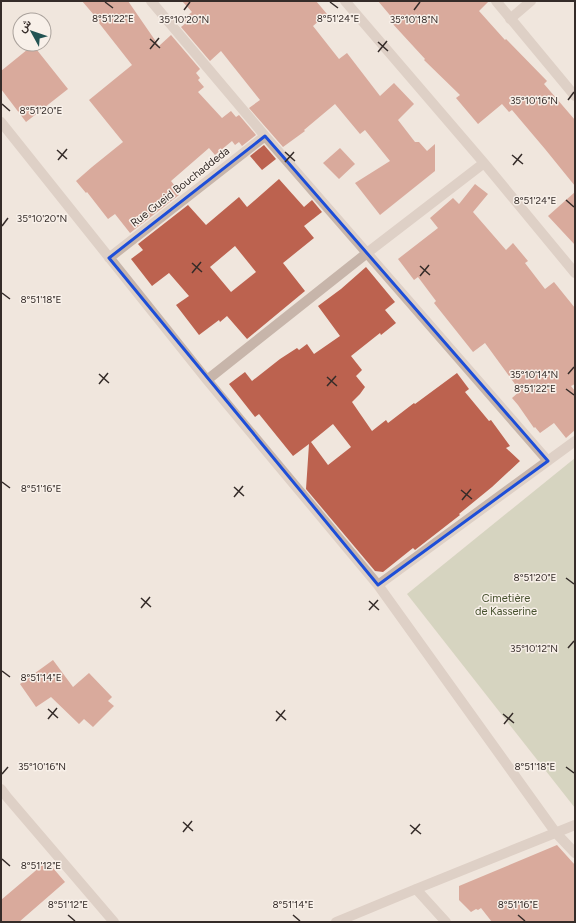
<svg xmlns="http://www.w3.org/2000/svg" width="576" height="923" font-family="Figtree,Vazirmatn,sans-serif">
<rect width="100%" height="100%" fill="#f0e6dd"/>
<path fill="#b6be9e" d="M575,458V808L407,594Z"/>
<path fill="#bc624f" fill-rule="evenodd" d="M82,1H128L159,46L171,35L200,69L196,73L200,78L198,80L204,87L198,92L222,118L231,111L236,117L239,115L256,135L242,146L239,142L235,145L232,141L215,155L209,148L171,181L179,191L177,193L179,195L130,233L115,214L108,219L87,192L86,193L76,181L92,167L123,142L89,100L132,65L99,23L100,22Z
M182,1H316L327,14L313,26L339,59L347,53L380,96L394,83L414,104L398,120L415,142H419L427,151L435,144V171L380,215L355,183L390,161L365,130L360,134L335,104L304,130L305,131L283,147L249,108L260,100L221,51L210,61L181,27L186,23L183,19L192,12Z
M378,1H489L479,11L505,40L506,39L547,81L544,84L575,120V186L545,149L512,110L509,112L502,104L478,124L456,98L460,95L424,60L425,59L391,22L394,20Z
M33,45L68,89L26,122L1,89V71Z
M264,145L276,159L262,170L250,156Z
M340,148L355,164L339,179L323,163Z
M279,179L304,207L312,200L322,212L304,226L314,238L283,263L305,291L247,339L227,316L220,322L219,320L199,335L176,305L189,296L169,273L152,286L131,259L143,250L138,244L188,205L206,225L239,197L247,207ZM235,246L256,272L231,292L210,267Z
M475,184L488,194L473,212L506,250L513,243L528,261L525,263L545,289L554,282L575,308V384L571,386L575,391V430L566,438L554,423L540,433L535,427L534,428L518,405L512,398L520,391L485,343L473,352L434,303L436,301L418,277L414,280L398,259L438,228L430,218L453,198L459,204Z
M575,192V245L548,216Z
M366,267L395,302L385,310L396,323L381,335L380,333L351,356L362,370L356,376L365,387L360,394L352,402L372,431L386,420L388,423L414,403L415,404L457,373L469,389L465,392L489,421L491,420L510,446L506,448L520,461L492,487L459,514L460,515L415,550L413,548L383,572L375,571L306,489L309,444L293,456L259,414L255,417L229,384L245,372L252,381L280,359L297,348L299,350L307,344L314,354L340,336L318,306L341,289ZM333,424L351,447L328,465L311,442Z
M53,660L73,687L89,673L112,697L108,701L114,706L93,727L84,719L79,724L51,697L36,707L20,684Z
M557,845L575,865V922H492L481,908L478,910L476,909L471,912L459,900V886Z
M47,861L65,882L19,922H1V900Z"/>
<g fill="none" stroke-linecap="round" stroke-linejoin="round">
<path stroke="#c7b5aa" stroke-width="10" d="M151,1L265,136L548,461
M345,1L484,163L575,273
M496,1L575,96
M510,19L531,1
M1,122L207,380L378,585L556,833L575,853
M109,258L265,136
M207,380L367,253L484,163
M378,585L575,441
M1,789L7,797L114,922
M416,889L446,922
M336,922L416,889L575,825"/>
</g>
<path d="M0 0H576V923H0ZM265,136L548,461L378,585L109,258Z" fill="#f0e6dd" fill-opacity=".55" fill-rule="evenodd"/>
<path fill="none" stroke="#1d4ed8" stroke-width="3" stroke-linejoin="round" d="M265,136L548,461L378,585L109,258Z"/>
<path fill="none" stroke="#352c29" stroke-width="1.5" d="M105,2L113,8M330,2L338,8M184,10L190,2M414,10L420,2M150,39L160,48M378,42L388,51M150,49L159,38M378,52L387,41M568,100L574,92M2,104L10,111M57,150L67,159M285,152L295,161M512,155L523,164M58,160L67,149M285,162L294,152M513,165L522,154M566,200L574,207M2,226L8,218M192,263L202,272M420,266L430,275M192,273L201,262M420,276L429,265M2,293L10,299M99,374L109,383M568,374L574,367M327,377L337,386M99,384L108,373M327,386L336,376M566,389L574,395M2,482L10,488M234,487L244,496M461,490L472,499M234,497L243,486M462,500L471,489M566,578L574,584M141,598L151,607M369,601L379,610M141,608L150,597M369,610L378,600M568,648L574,641M2,671L10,677M48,709L58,718M276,711L286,720M503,714L514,723M48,719L57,708M276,721L285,710M504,724L513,713M566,767L574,773M2,774L8,767M183,822L193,831M410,825L421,834M183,832L192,821M411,834L420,824M2,859L10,866M68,915L75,921M293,915L300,921M518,915L525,921"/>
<g text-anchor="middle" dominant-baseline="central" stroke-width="3" stroke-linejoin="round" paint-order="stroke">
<g font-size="11" fill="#352c29" stroke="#f8f0e9">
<text transform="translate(180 187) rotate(-38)">Rue Gueid Bouchaddeda</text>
</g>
<g font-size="11" fill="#47522f" stroke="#f8f0e9">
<text x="506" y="598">Cimetière<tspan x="506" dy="13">de Kasserine</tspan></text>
</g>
</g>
<g font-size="10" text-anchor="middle" fill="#352c29" stroke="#f8f0e9" stroke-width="3" stroke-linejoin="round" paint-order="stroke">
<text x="338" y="22">8°51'24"E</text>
<text x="113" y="22">8°51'22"E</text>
<text x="184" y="23">35°10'20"N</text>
<text x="414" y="23">35°10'18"N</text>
<text x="534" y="104">35°10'16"N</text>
<text x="41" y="114">8°51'20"E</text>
<text x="535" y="204">8°51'24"E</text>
<text x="42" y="222">35°10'20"N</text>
<text x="41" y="303">8°51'18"E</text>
<text x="534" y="378">35°10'14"N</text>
<text x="535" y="392">8°51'22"E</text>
<text x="41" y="492">8°51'16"E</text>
<text x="535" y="581">8°51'20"E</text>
<text x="534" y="652">35°10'12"N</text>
<text x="41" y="681">8°51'14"E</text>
<text x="42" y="770">35°10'16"N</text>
<text x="535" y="770">8°51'18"E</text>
<text x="41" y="869">8°51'12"E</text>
<text x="68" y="908">8°51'12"E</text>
<text x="293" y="908">8°51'14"E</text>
<text x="518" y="908">8°51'16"E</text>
</g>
<rect width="576" height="923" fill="none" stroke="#352c29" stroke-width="4"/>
<g transform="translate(32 32) rotate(310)"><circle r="19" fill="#f8f0e9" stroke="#aaa29c"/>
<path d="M0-3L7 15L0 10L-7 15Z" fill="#225353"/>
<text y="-6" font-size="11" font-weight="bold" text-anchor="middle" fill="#352c29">ش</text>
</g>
</svg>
